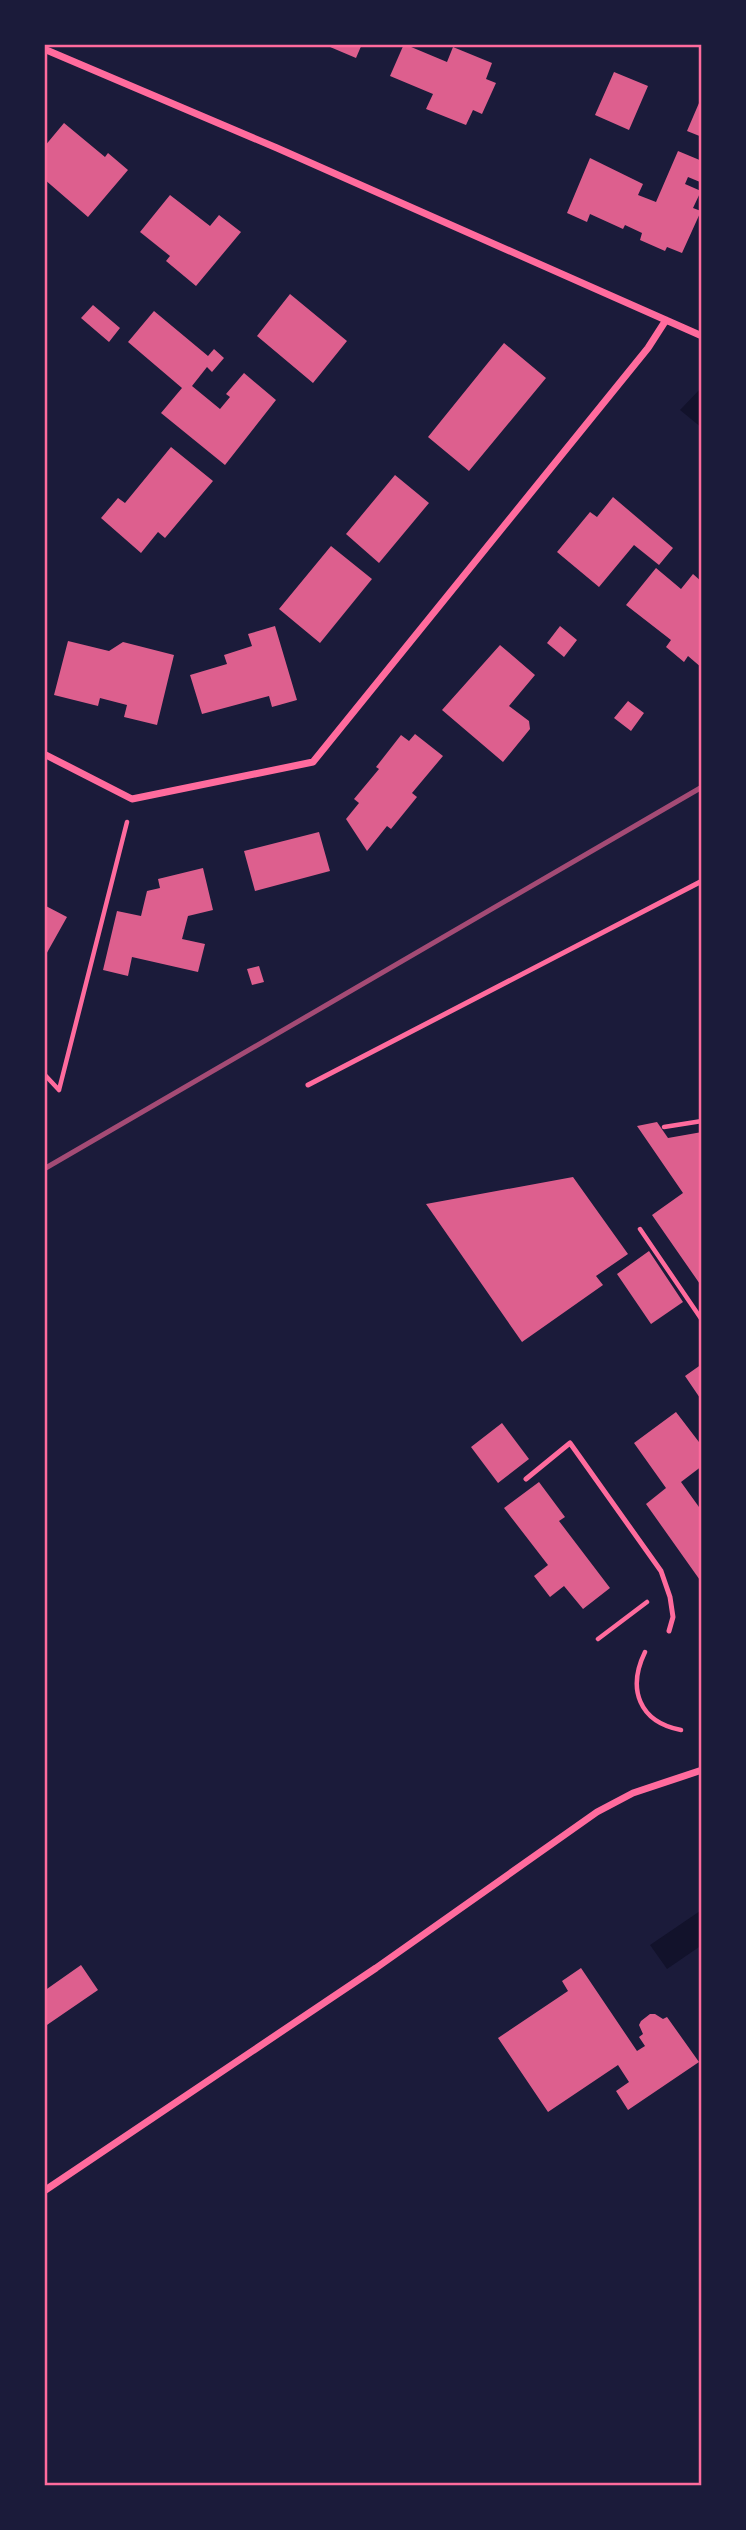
<svg xmlns="http://www.w3.org/2000/svg" width="746" height="2530" font-family="'DM Sans',sans-serif">
<rect width="100%" height="100%" fill="#1b1b3a"/>
<path fill="#12122b" d="M701,388L702,389V428L680,410Z
M700,1911L702,1945L667,1969L650,1945Z"/>
<path fill="#dd5f8e" d="M323,44H362L356,58Z
M404,44L447,62L453,47L492,63L486,79L496,83L482,114L473,110L466,125L426,109L433,94L390,76Z
M614,72L648,86L629,130L595,115Z
M702,96V137L687,131Z
M64,123L105,157L108,153L128,170L88,217L44,179V147Z
M678,151L702,161L700,182L688,177L685,184L701,191L693,208L701,211L682,253L667,247L665,251L640,240L642,233L625,225L623,229L590,214L587,222L567,213L590,158L643,184L638,195L656,202Z
M170,195L210,226L219,215L241,232L196,286L166,261L170,256L140,232Z
M290,294L347,341L313,383L257,336Z
M93,305L120,328L109,342L81,318Z
M154,311L208,356L214,349L224,358L212,372L207,367L192,386L220,409L230,397L226,394L244,373L276,400L225,465L161,413L182,388L128,342Z
M504,343L546,378L469,471L428,437Z
M171,447L213,481L165,538L158,532L141,553L101,518L118,498L125,503Z
M395,475L429,503L379,563L346,534Z
M613,497L673,548L659,565L634,545L599,587L557,552L590,512L597,517Z
M331,546L372,579L320,643L279,609Z
M656,568L681,589L693,574L702,582V668L688,656L684,662L666,647L671,640L626,605Z
M275,626L297,700L272,707L269,696L202,714L190,675L227,664L224,655L252,646L248,634Z
M560,626L577,640L564,657L547,643Z
M68,641L109,651L123,642L174,655L157,725L124,717L127,705L100,698L98,706L54,695Z
M500,645L535,675L509,706L529,721L530,729L503,762L442,710Z
M628,701L644,713L631,731L614,718Z
M415,734L443,756L412,793L417,797L391,829L387,826L367,851L346,819L359,803L354,799L379,769L376,767L401,735L409,741Z
M319,832L330,871L255,891L244,851Z
M203,868L213,910L188,916L182,939L205,944L198,972L132,957L128,976L103,970L117,911L141,916L147,891L160,888L158,879Z
M44,905L67,917L44,958Z
M259,966L264,982L252,985L247,969Z
M657,1122L668,1138L702,1132V1287L652,1215L683,1193L637,1126Z
M573,1177L628,1254L596,1276L603,1285L522,1342L426,1204Z
M649,1251L683,1302L651,1324L617,1274Z
M702,1364V1401L685,1376Z
M676,1412L702,1446V1466L681,1482L699,1507L702,1504V1583L646,1504L666,1488L634,1443Z
M502,1423L529,1459L498,1483L471,1447Z
M539,1482L565,1517L559,1521L610,1588L583,1609L564,1586L550,1597L534,1576L548,1565L504,1508Z
M81,1965L98,1990L44,2027V1991Z
M581,1968L637,2051L645,2046L639,2037L643,2034L639,2025L641,2021L650,2014H655L663,2019L667,2017L699,2062L628,2110L616,2091L629,2082L618,2065L548,2112L498,2038L568,1991L562,1981Z"/>
<g fill="none" stroke-linecap="round" stroke-linejoin="round">
<path stroke="#ff6b9d" stroke-width="4.5" d="M44,1074L59,1090
M59,1090L127,822
M664,1127L702,1121
M640,1229L702,1320
M598,1639L647,1602
M645,1652C627,1689 639,1722 681,1730"/>
<path stroke="#ff6b9d" stroke-width="5" d="M308,1085L702,881
M526,1479L570,1443L661,1571L670,1597L673,1617L669,1631"/>
<path stroke="#ff6b9d" stroke-width="7" d="M44,49L277,148L702,336
M44,754L132,799L313,762L648,348L666,320
M44,2191L376,1968L597,1812L633,1793L702,1770"/>
<path stroke="#a44b75" stroke-width="5" d="M44,1169L702,787"/>
</g>
<rect width="746" height="2530" fill="none" stroke="#1b1b3a" stroke-width="91"/>
<rect x="46" y="46" width="654" height="2438" fill="none" stroke="#ff6b9d" stroke-width="2.5"/>
</svg>
